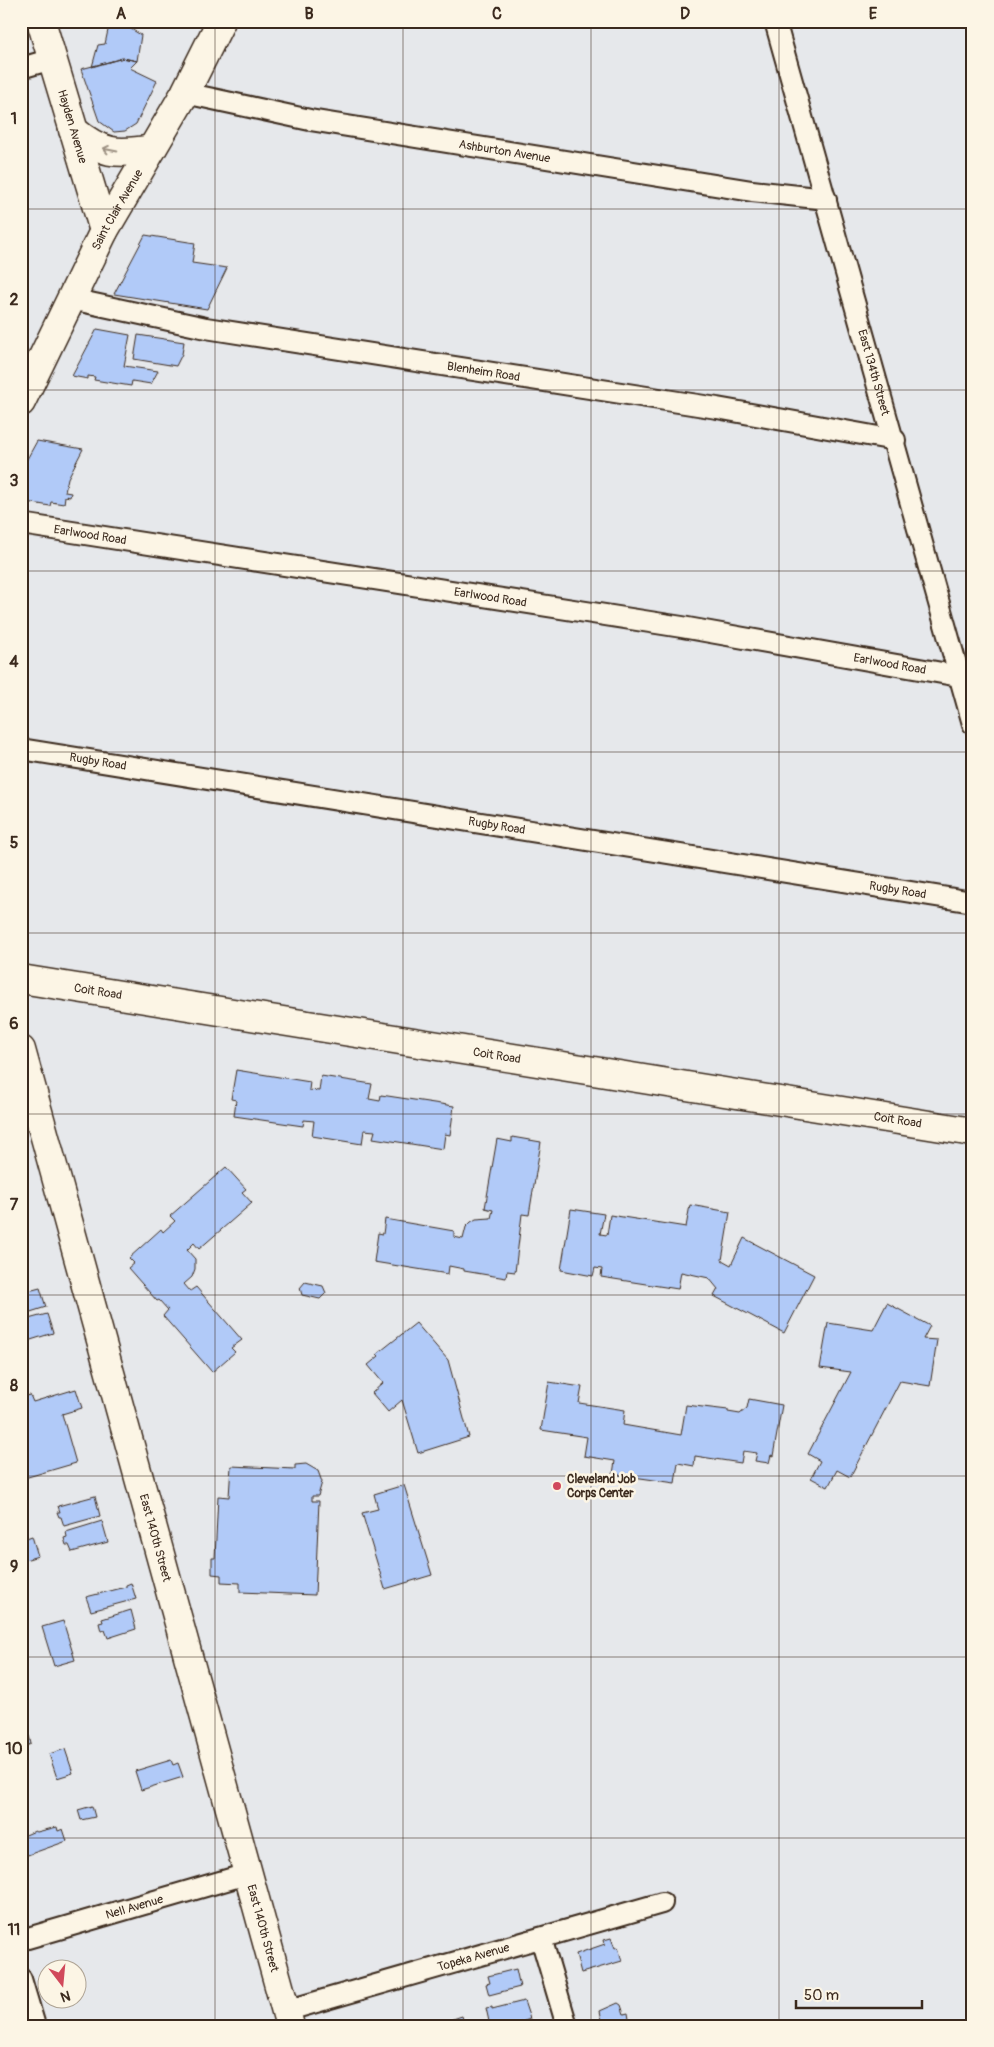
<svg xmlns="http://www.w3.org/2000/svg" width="994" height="2047" font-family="Pangolin,sans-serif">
<rect width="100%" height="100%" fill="#e6e8eb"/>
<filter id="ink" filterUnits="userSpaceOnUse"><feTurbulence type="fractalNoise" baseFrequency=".02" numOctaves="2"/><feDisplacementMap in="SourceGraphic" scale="10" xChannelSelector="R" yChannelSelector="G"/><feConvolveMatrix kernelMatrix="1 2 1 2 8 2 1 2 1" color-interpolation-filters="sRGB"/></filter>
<g filter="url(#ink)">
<path fill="#b1caf8" stroke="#3b2a1e" d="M110,21L123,22L126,26L141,35L137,61L122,58L92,67L98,45L105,44Z
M124,58L137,61L130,68L157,81L136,124L125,131L114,132L99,121L81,69Z
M145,235L195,243L192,263L227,268L207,309L114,294Z
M97,329L130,335L124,366L158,371L151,384L132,381L131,386L94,380L95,377L88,376V379L72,376Z
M138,335L184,342L182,354L176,366L134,359Z
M37,441L83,449L68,478L65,492L71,493L70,497L65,496L64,504L51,502L50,506L21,501V470Z
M236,1070L310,1082L309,1090L319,1091L321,1076L372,1084L369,1099L380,1101L381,1095L454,1106L450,1135L445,1134L443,1149L373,1138L375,1131L364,1130L362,1144L312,1136L314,1121L304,1120L303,1126L234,1116L236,1100L231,1099Z
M512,1137L541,1142L529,1215L522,1214L515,1272L507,1271L506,1278L464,1271V1269L449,1266L448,1274L374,1262L378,1233L383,1234L385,1219L454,1231V1237L463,1239L466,1227L471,1222L476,1219L491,1218L493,1210L485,1208L497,1139L512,1142Z
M226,1167L246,1189L242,1192L252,1203L199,1249L194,1243L187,1250L195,1259V1269L192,1277L184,1284L190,1291L196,1287L242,1340L231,1348L235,1352L212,1372L163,1316L168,1310L159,1300L157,1301L128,1268L134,1263L129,1258L161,1229L163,1232L175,1221L170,1216Z
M690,1205L730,1212L722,1260L731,1265L744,1238L814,1275L784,1333L714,1296L718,1289L709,1278L681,1272L678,1289L601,1277L602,1269L595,1268L593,1276L561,1270L571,1209L604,1214L600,1234L607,1235L610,1215L686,1227Z
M305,1282L323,1286L326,1293L320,1299L302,1295L300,1288Z
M40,1288L46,1307L21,1315V1293Z
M887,1303L930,1326L923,1339L937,1340L930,1386L900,1381L850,1477L837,1470L828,1487L811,1478L820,1461L808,1454L851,1372L820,1368L828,1323L873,1330Z
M47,1314L53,1333L21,1343V1321Z
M416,1323L448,1360L469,1437L418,1453L402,1400L388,1412L372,1393L383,1383L368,1365L379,1356L377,1354Z
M549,1382L582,1387L579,1403L625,1410L623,1425L681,1435L686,1405L728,1410V1412L740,1414L747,1408L749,1399L782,1405L773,1456L771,1455L769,1463L755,1461L757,1453L743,1451L741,1463L695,1456L694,1466L678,1463L675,1483L613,1474L615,1461L584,1456L587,1437L541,1430Z
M76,1389L82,1408L62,1414L76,1463L21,1479V1398L30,1395L33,1402Z
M306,1464L318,1471L322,1482L318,1496H312V1501H319L315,1595L240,1592V1583L221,1582V1575L212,1574V1558H215L218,1496L229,1497L231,1466L295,1469V1465Z
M404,1485L432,1575L385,1589L362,1513L378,1509L374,1494Z
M95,1496L100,1516L64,1526L61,1517H59L57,1512H60L58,1506Z
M102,1521L108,1542L72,1552L69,1545H66L64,1538L67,1537L66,1532Z
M32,1536L38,1556L25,1560L21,1540Z
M131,1583L136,1599L91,1611L86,1597L126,1587V1585Z
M131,1610L136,1629L108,1638L105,1630L101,1631L99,1623L103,1622L102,1619Z
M63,1621L75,1660L54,1666L42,1627Z
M28,1731L31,1744L21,1748V1732Z
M65,1749L73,1773L57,1778L49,1754Z
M171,1760L173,1765L178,1763L183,1777L141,1790L135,1771Z
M92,1806L95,1817L81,1820L78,1810Z
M57,1827L58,1831L63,1829L67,1841L22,1857L21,1837L35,1831L37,1832Z
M611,1938L615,1948L618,1947L622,1961L581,1973L576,1954L605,1944L604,1940Z
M516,1969L520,1987L489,1995L486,1984L490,1983L488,1976Z
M524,2001L530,2019L510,2026H490L486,2008L492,2007V2009Z
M618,2003L621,2005L624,2014L628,2013L629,2019L626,2020V2023L618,2026H596L595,2022L602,2020L600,2011Z
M462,2016L465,2026H445L444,2022Z"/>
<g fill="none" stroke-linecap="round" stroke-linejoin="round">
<g stroke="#3b2a1e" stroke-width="24">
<g id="street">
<path id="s1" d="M775,21L973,724"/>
<path d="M21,68L52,59"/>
<path id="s2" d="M185,93L310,120L752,191L826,199"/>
<path id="s3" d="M71,299L206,328L717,408L895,440"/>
<path id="s4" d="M21,524L682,627L959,676"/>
<path id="s5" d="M21,749L973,902"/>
<path d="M541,1938L567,2026"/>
<path id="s6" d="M21,1940L247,1874"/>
<path d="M21,1979L35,2026"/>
<path id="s7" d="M285,2011L662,1903"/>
</g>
</g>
<g stroke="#3b2a1e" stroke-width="31">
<g id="secondary">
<path id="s8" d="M41,21L104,231"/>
<path d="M73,130C102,154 116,155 152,149"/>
<path id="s9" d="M21,402L104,231L185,93L221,21"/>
<path id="s10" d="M21,979L973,1132"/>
<path id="s11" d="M21,1050L290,2026"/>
</g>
</g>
<use href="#street" stroke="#fcf5e5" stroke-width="20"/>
<use href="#secondary" stroke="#fcf5e5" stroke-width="28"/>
</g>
<defs><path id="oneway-shaft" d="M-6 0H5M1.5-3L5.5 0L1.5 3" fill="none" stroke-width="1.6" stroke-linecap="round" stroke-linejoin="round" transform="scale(1.25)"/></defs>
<use stroke="#9c9082" href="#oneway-shaft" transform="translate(110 150) rotate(-169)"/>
</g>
<path fill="none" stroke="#3b2a1e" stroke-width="1" stroke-opacity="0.55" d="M215,21V2026M403,21V2026M591,21V2026M779,21V2026M21,209H973M21,390H973M21,571H973M21,752H973M21,933H973M21,1114H973M21,1295H973M21,1476H973M21,1657H973M21,1838H973"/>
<circle fill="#d1495b" stroke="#fcf5e5" stroke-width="2" cx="557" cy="1486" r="5"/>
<g text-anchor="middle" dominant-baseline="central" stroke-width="5" stroke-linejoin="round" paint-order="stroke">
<g font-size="12" fill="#3b2a1e" stroke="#fcf5e5">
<text stroke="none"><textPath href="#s8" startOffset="110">Hayden Avenue</textPath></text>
<text stroke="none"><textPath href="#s2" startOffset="325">Ashburton Avenue</textPath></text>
<text stroke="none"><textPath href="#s9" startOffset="215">Saint Clair Avenue</textPath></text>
<text stroke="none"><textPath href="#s3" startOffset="419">Blenheim Road</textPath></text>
<text stroke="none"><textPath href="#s1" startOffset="365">East 134th Street</textPath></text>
<text stroke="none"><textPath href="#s4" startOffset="70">Earlwood Road</textPath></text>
<text stroke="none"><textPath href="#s4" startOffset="475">Earlwood Road</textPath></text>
<text stroke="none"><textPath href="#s4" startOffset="880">Earlwood Road</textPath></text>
<text stroke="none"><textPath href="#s5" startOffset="78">Rugby Road</textPath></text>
<text stroke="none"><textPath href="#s5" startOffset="482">Rugby Road</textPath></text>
<text stroke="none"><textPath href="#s5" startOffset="888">Rugby Road</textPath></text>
<text stroke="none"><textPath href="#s10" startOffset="78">Coit Road</textPath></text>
<text stroke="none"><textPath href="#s10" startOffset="482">Coit Road</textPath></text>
<text stroke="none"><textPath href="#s10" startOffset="888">Coit Road</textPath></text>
<text stroke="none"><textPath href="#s11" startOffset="506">East 140th Street</textPath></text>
<text stroke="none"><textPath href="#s6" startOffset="118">Nell Avenue</textPath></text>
<text stroke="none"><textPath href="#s11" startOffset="911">East 140th Street</textPath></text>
<text stroke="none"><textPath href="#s7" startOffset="196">Topeka Avenue</textPath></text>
</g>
<g font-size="12" font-weight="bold" fill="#3b2a1e" stroke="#fcf5e5" text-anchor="start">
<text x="567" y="1479">Cleveland Job<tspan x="567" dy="14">Corps Center</tspan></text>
</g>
</g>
<rect width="994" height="2047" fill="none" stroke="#fcf5e5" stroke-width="55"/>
<g transform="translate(62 1984) rotate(164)"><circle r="24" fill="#fcf5e5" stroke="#afa495"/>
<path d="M0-4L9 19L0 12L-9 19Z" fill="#d1495b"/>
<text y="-8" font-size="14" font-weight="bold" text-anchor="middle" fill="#3b2a1e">N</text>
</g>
<path d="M796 2000v8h126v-8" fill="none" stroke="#3b2a1e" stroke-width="2.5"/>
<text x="804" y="2000" font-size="15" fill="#3b2a1e" stroke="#fcf5e5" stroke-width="4" paint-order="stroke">50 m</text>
<rect x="28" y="28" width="938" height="1992" fill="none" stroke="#3b2a1e" stroke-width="2"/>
<g font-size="16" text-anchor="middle" font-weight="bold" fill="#3b2a1e">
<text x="121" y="19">A</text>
<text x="309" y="19">B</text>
<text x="497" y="19">C</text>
<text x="685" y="19">D</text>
<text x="873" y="19">E</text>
<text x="14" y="124">1</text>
<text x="14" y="305">2</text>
<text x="14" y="486">3</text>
<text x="14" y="667">4</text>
<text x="14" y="848">5</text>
<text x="14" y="1029">6</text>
<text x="14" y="1210">7</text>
<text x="14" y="1391">8</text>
<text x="14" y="1572">9</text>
<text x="14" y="1754">10</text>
<text x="14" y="1935">11</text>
</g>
</svg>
